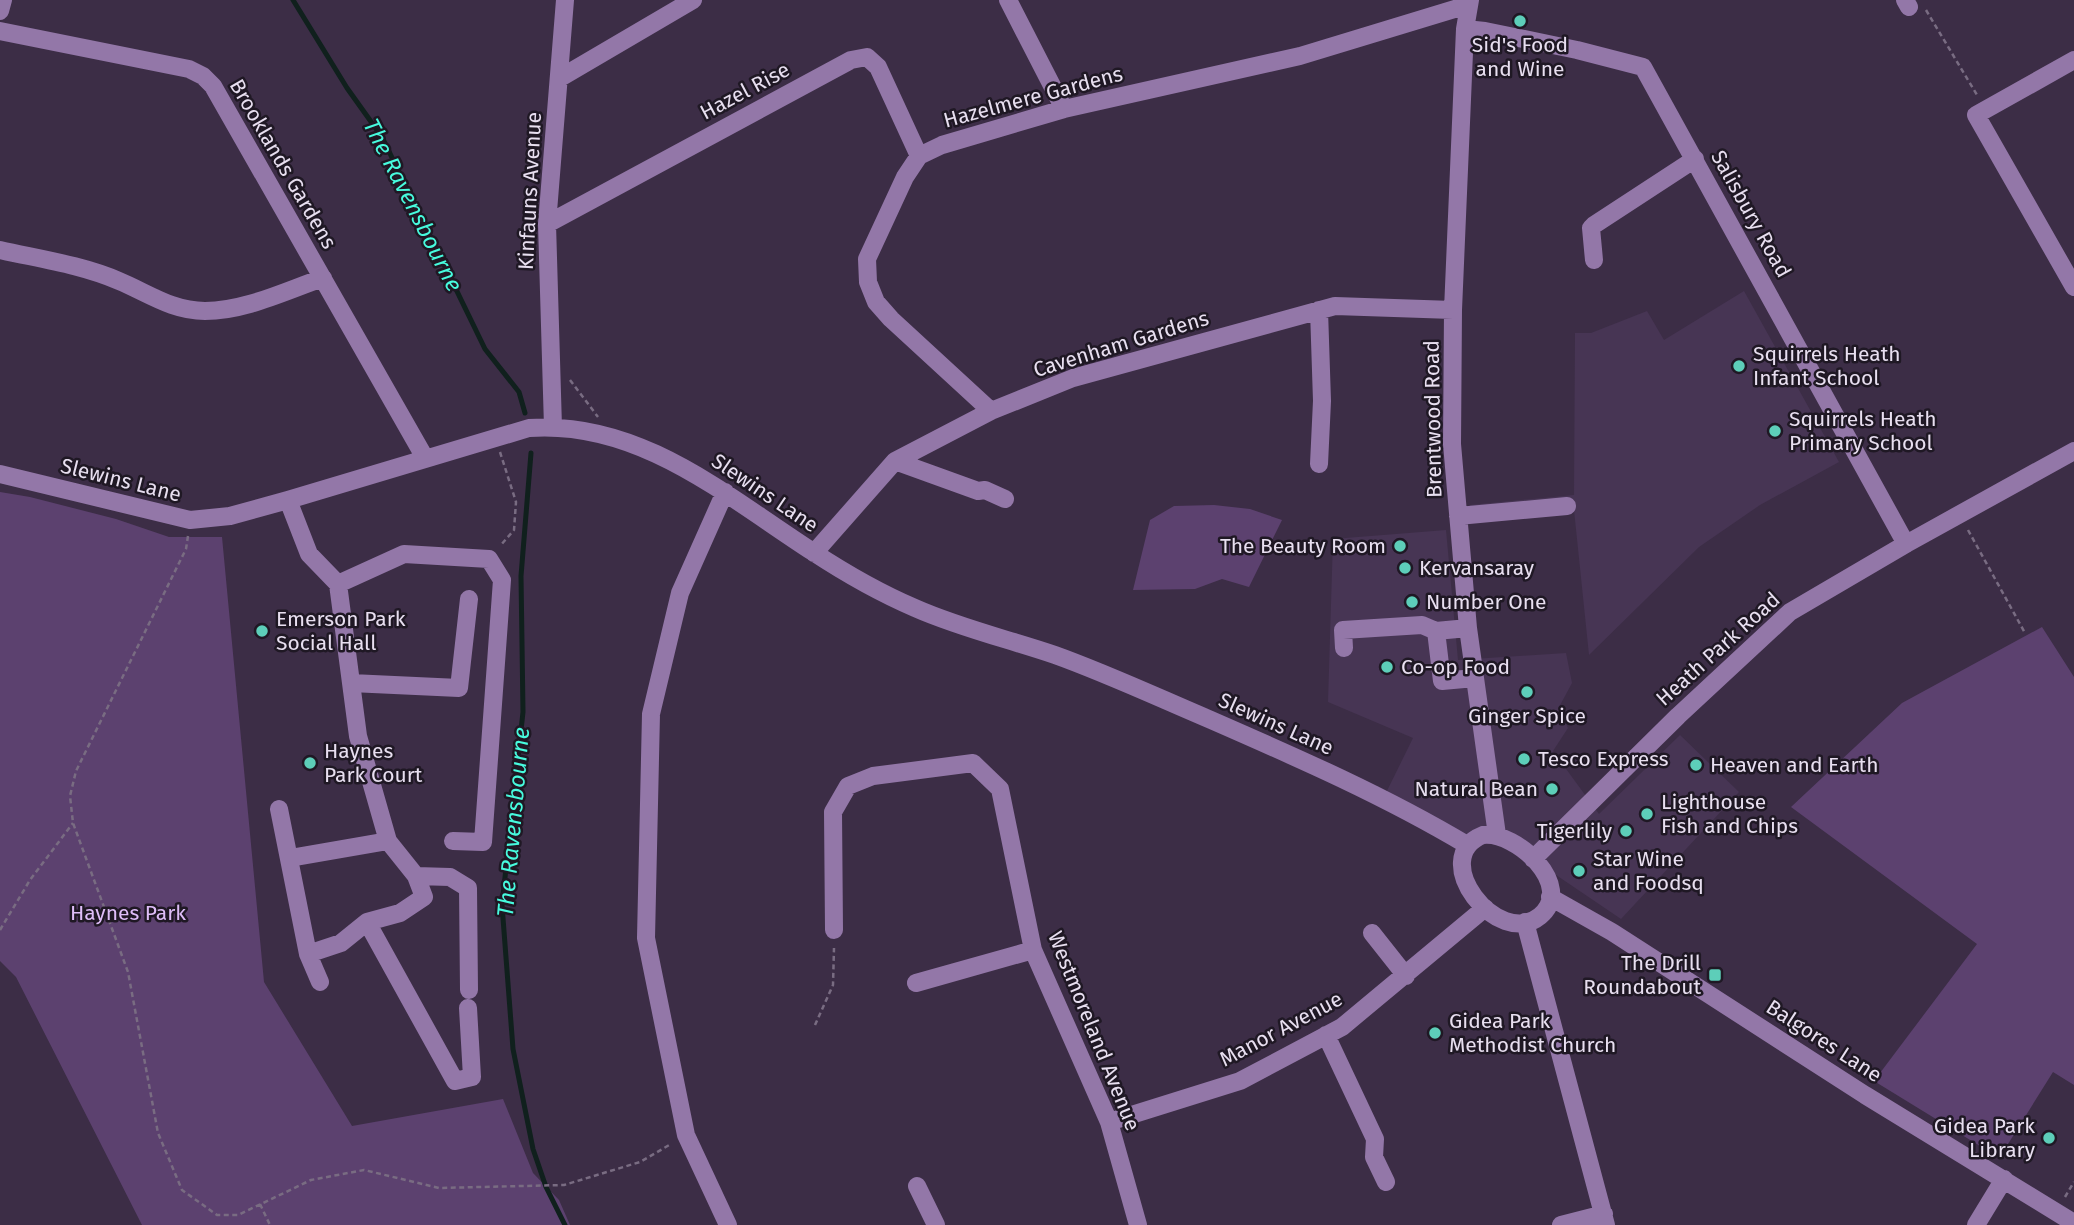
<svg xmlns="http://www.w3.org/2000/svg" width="2074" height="1225" font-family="'Fira Sans',sans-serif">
<rect width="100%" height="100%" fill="#3c2d46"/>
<path fill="#473554" d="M1744,291L1839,462L1760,505L1699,547L1589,655L1574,510L1471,520L1470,505L1574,495L1575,333H1591L1647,311L1664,340Z
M1446,530L1458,660L1566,653L1572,683L1558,709L1568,728L1553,751L1599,814L1680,735L1739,792L1621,919L1497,835L1467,845L1383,799L1413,738L1328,702L1333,539Z"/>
<path fill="#5c416f" d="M0,492L30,497L116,519L169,537H222L264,982L352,1126L503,1099L533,1173L559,1200L570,1225H142L16,977L0,961Z
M1214,505L1250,509L1282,520L1249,587L1222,579L1195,589L1133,590L1150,520L1174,506Z
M2042,627L2074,677V1085L2053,1072L2003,1152L1997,1150L1993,1154L1874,1081L1977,944L1791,807L1902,703Z"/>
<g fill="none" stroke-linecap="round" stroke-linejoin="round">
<path stroke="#10201d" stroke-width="5" d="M293,0L347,88L382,137L485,349L519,392L525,413
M531,453L521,576L523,712L502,905L513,1049L533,1149L546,1187L565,1225"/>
<path stroke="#796c82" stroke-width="2.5" stroke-dasharray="5 3.5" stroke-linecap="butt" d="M1926,10L1977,95
M570,380L598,417
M500,452L516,502L514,530L500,546
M1968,530L2025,633
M188,536L186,549L76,771L70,796L73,823L128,972L158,1133L182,1190L217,1215H238L311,1180L364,1170L439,1188L564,1185L640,1162L671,1144
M0,930L30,880L73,823
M815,1025L833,985L834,948
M2065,1197L2074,1182
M260,1204L270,1225"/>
<path stroke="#9377a8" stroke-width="18" d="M1008,0L1064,109
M1470,0L1465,29L1453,310L1452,444L1468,628L1497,835
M1905,0L1909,7
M0,11L3,0
M1465,29L1485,31L1577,50L1643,67L1906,544
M0,31L189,69L203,76L213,86L425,458
M2074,60L1976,115L2074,287
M560,78L693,0
M547,224L851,60L867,57L878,67L919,156
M0,250C40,259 82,265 119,281C148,293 172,311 205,311C245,311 285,291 323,278
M1594,260L1591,228L1594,225L1695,159
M1319,310L1322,401L1319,464
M991,411L891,319L876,302L868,282L867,259L905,177L919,156L942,145L1064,109L1300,56L1468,5
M553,427L547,224L565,0
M895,461L978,491L985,490L1005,499
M0,474L190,520L230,516L288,500L529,428C640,420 726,496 813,552C845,573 880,593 915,608C960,628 1008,639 1055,655C1108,674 1159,698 1211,720C1298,758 1385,796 1467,845
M725,492L680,593L651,714L646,938L686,1135L728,1225
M288,500L309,554L338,584L358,736L388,841L416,876L424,897L400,913L367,922L341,943L308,954
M1458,516L1567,506
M814,553L895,461L991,411L1073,378L1335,306L1453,310
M338,584L404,554L489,559L502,580L483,842L453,841
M1436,631L1442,681L1475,678
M1344,648L1343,630L1422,625L1436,631L1468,628
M351,683L459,688L469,599
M279,809L308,954L320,982
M1483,835C1516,831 1576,886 1540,916C1498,950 1426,858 1483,835Z
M290,858L388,841
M1533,859L1678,716L1790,612L1906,544L2074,451
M416,876L450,877L468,888L469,990
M1550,897L1612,932L1865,1095L2074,1223
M367,922L455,1081L472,1077L468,1008
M1525,922L1606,1225
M834,930L833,812L848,786L873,776L973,763L1000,789L1033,950L1109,1122L1138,1225
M1372,933L1406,976
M916,983L1033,950
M1326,1035L1375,1139L1374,1157L1386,1182
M1109,1122L1240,1081L1342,1027L1485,908
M917,1186L936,1225
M1561,1225L1604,1214
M1976,1225L2004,1179"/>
</g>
<g fill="#5dceb9" stroke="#1f1824" stroke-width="2.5">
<circle cx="1520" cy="21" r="7"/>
<circle cx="1739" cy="366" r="7"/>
<circle cx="1775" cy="431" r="7"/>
<circle cx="1400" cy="546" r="7"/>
<circle cx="1405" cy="568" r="7"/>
<circle cx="1412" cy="602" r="7"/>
<circle cx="262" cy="631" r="7"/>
<circle cx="1387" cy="667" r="7"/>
<circle cx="1527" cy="692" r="7"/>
<circle cx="1524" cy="759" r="7"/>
<circle cx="310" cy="763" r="7"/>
<circle cx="1696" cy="765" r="7"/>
<circle cx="1552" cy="789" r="7"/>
<circle cx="1647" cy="814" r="7"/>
<circle cx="1626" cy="831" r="7"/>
<circle cx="1579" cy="871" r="7"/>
<rect x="1708" y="968" width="14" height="14" rx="3.5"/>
<circle cx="1435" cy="1033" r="7"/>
<circle cx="2049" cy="1138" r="7"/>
</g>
<g text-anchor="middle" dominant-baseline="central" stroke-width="5" stroke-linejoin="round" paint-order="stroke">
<g font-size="21" fill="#e8dff0" stroke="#1f1824" text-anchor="start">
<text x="1520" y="45" text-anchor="middle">Sid's Food<tspan x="1520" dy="24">and Wine</tspan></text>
<text x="1753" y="354">Squirrels Heath<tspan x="1753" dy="24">Infant School</tspan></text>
<text x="1789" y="419">Squirrels Heath<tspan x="1789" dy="24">Primary School</tspan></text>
<text x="1386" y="546" text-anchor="end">The Beauty Room</text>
<text x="1419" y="568">Kervansaray</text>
<text x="1426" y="602">Number One</text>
<text x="276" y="619">Emerson Park<tspan x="276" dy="24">Social Hall</tspan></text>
<text x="1401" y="667">Co-op Food</text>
<text x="1527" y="716" text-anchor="middle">Ginger Spice</text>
<text x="324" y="751">Haynes<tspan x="324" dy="24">Park Court</tspan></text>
<text x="1538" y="759">Tesco Express</text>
<text x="1710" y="765">Heaven and Earth</text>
<text x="1538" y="789" text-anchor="end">Natural Bean</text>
<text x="1661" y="802">Lighthouse<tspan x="1661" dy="24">Fish and Chips</tspan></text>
<text x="1612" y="831" text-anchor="end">Tigerlily</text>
<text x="1593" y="859">Star Wine<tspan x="1593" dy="24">and Foodsq</tspan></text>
<text x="1701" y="963" text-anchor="end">The Drill<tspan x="1701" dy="24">Roundabout</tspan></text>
<text x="1449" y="1021">Gidea Park<tspan x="1449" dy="24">Methodist Church</tspan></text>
<text x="2035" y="1126" text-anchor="end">Gidea Park<tspan x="2035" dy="24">Library</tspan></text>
</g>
<g font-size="21" fill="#e8dff0" stroke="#1f1824">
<text transform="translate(745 91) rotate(-28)">Hazel Rise</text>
<text transform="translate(1033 97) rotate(-15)">Hazelmere Gardens</text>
<text transform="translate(283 164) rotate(60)">Brooklands Gardens</text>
<text transform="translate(530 191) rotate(-87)">Kinfauns Avenue</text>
<text transform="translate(1751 214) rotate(61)">Salisbury Road</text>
<text transform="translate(1121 344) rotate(-17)">Cavenham Gardens</text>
<text transform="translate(1433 419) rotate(-91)">Brentwood Road</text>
<text transform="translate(121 480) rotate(14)">Slewins Lane</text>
<text transform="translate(765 493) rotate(34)">Slewins Lane</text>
<text transform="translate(1718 649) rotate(-42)">Heath Park Road</text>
<text transform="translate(1276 724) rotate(24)">Slewins Lane</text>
<text transform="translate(1281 1029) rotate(-28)">Manor Avenue</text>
<text transform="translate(1094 1031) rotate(68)">Westmoreland Avenue</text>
<text transform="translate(1824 1041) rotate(33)">Balgores Lane</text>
</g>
<g font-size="21" fill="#debdf8" stroke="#1f1824">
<text x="128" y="913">Haynes Park</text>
</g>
<g font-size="23" font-style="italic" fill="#47fbde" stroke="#1f1824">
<text transform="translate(413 205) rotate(63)">The Ravensbourne</text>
<text transform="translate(513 822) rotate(-85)">The Ravensbourne</text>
</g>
</g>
</svg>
